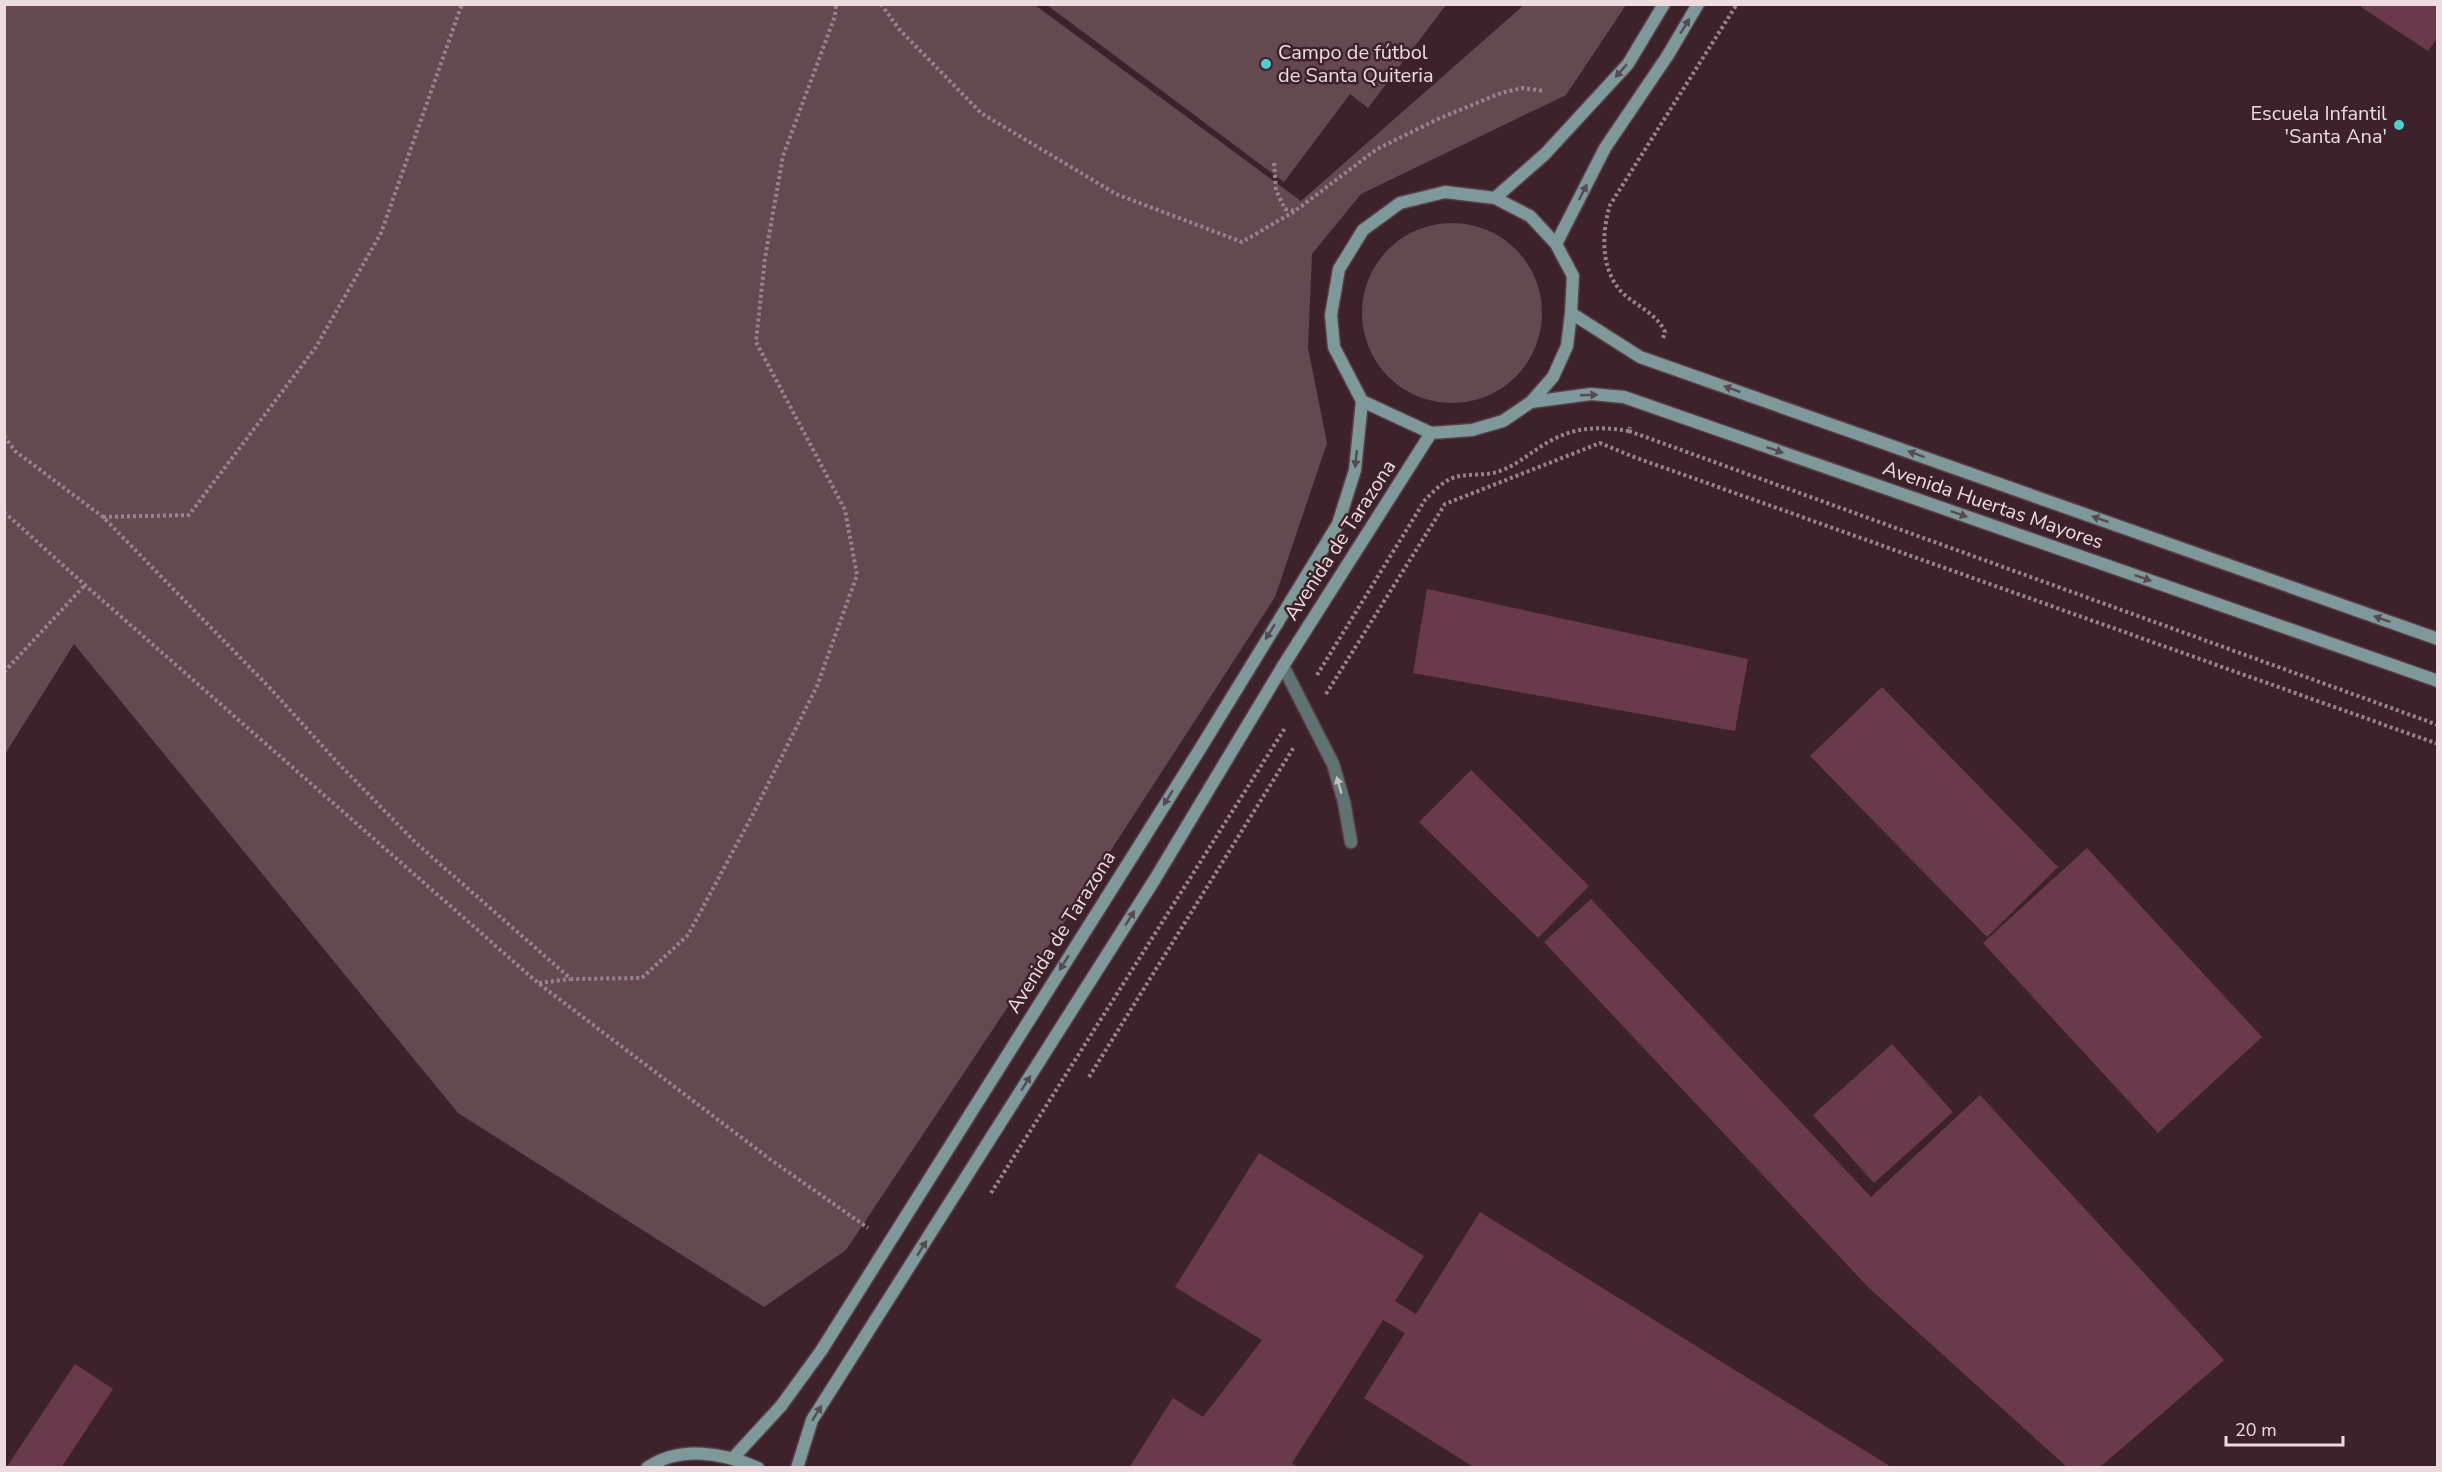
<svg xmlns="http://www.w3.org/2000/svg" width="2442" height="1472" font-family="'Nunito Sans',sans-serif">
<rect width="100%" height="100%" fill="#3d222b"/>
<path fill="#664851" d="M5,4L1035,5L1301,201L1524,5H1626L1566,95L1361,194L1312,254L1308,348L1327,443L1275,597L1067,918L846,1250L764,1307L458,1113L74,644L5,754Z
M1047,5H1446L1368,108L1350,94L1284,182Z
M1362 313a90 90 0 1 1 180 0a90 90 0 1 1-180 0Z"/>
<path fill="#693a4b" d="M2362,4H2438V37L2428,51L2361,7Z
M1427,589L1748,659L1735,731L1413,673Z
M1882,687L2058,867L1987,937L1810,756Z
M1471,770L1589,886L1538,938L1419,822Z
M2087,848L2262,1037L2158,1133L1983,943Z
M1591,899L1871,1197L1980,1095L2224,1360L2099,1468H2068L1868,1287L1544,942Z
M1892,1044L1953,1112L1874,1183L1813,1115Z
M1259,1153L1424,1256L1395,1301L1416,1314L1480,1212L1893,1468H1475L1364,1398L1405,1333L1383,1320L1292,1463L1299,1468H1129L1173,1398L1203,1417L1262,1340L1175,1287Z
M75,1364L113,1389L61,1468H6Z"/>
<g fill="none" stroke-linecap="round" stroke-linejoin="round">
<g stroke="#594048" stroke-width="15">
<path id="lane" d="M1283,666L1333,764L1344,802L1351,842"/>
</g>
<g stroke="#594048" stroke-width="15">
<path id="secondary" d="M1445,192L1495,198L1530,216L1556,244L1573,276L1571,313L1567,346L1553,377L1531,402L1503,421L1472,430L1431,433L1362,401L1334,347L1331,315L1339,269L1363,230L1400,203Z
M1495,198L1545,154L1628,64L1664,4
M1556,244L1605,148L1668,55L1698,4
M1571,313L1640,357L2438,639
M1531,402L1591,394L1624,397L2438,681
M734,1457L781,1406L821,1351L1200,749L1338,524L1355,470L1362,401
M647,1468C680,1445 724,1453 758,1468
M797,1468L812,1420L1155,879L1283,666L1431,433"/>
</g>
<path stroke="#99838a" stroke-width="4" stroke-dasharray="3 3" stroke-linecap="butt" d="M881,4L899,29L981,113L1116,194L1242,242L1295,211
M1274,163L1276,190L1285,209L1295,211L1377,149L1438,119L1501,93L1522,88L1545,91
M1663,338L1665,332C1658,316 1640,307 1627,297C1600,275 1601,234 1610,205L1737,4
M1629,431L2438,725
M4,436L15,451L103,517L269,687L337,762L416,843L571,979L642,978L688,935L753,814L817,686L857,575L845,510L756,342L765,258L783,156L835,16L836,4
M4,512L85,585L538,983L771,1160L868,1228
M103,517L189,515L316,347L381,233L462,4
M4,672L85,585
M1317,675L1425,500C1432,493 1440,484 1450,479C1465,472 1485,477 1500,471C1522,463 1536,447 1556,438C1580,426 1604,427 1629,431L1630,427
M1326,694L1445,504L1600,443L1634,457L2438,744
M539,983L570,979
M1089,1077L1294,747
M991,1193L1285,728"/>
<use href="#lane" stroke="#617272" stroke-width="12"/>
<use href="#secondary" stroke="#7f999a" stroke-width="12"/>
</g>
<defs><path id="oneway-solid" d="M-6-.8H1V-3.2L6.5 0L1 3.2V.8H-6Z" transform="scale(1.5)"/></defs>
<g fill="#544c52">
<use href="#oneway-solid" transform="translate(1685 26) rotate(-59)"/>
<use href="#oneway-solid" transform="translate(1621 71) rotate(131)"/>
<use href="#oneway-solid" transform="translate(1583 192) rotate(-63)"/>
<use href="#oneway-solid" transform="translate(1732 389) rotate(-160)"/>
<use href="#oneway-solid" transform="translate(1589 395) rotate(-2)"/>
<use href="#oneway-solid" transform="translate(1775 450) rotate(19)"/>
<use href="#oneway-solid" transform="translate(1916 454) rotate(-160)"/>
<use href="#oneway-solid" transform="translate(1356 459) rotate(96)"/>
<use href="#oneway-solid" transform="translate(1959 514) rotate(19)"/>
<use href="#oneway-solid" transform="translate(2100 519) rotate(-160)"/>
<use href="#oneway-solid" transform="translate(2143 578) rotate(19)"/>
<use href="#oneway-solid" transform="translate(2382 619) rotate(-161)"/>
<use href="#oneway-solid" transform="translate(1270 632) rotate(122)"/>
<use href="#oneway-solid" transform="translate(1168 798) rotate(122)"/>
<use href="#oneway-solid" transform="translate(1130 918) rotate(-58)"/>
<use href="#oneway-solid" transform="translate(1064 963) rotate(122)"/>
<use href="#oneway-solid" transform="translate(1026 1083) rotate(-58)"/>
<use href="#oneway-solid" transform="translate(922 1248) rotate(-58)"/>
<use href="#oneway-solid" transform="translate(817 1413) rotate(-58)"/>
</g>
<use fill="#c4bcbf" href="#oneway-solid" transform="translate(1339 785) rotate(-106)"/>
<g fill="#52cdcf" stroke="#3d222b" stroke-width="2">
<circle cx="1266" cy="64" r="6"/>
<circle cx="2399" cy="125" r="6"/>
</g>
<g text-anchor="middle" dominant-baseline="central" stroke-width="5" stroke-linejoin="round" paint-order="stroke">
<g font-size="20" fill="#eedbe0" stroke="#3d222b" text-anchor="start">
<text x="1278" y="52">Campo de fútbol<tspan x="1278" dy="23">de Santa Quiteria</tspan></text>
<text x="2387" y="113" text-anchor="end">Escuela Infantil<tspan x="2387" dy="23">'Santa Ana'</tspan></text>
</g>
<g font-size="20" fill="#eedbe0" stroke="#3d222b">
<text transform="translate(1993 505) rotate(19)">Avenida Huertas Mayores</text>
<text transform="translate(1340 540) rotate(-57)">Avenida de Tarazona</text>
<text transform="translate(1061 932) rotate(-58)">Avenida de Tarazona</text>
</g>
</g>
<rect width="2442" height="1472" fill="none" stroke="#eedbe0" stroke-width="12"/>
<path d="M2226 1436v9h117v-9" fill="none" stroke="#eedbe0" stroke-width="3"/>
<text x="2235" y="1436" font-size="18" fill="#eedbe0" stroke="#3d222b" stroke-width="4.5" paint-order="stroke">20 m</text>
</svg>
